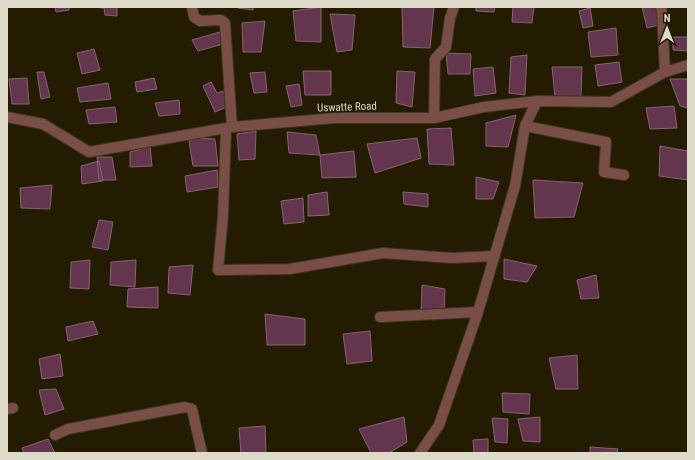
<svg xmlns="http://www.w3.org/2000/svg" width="695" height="460" font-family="'Roboto Condensed',sans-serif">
<rect width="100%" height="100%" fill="#231c00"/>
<path fill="#64364d" stroke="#846473" d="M55,7H69V10L56,12Z
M91,7H117V16L105,15L104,8Z
M238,7H253V10L238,8Z
M321,7V42L296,41L293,11Z
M402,7H434L430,48L403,47Z
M476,7H495L494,12L476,11Z
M513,7H534L532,23L512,22Z
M642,7H656L659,25L647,28Z
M590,8L593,26L583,28L579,11Z
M330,14L355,15L352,50L337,52Z
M265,21L261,52H243L242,23Z
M616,28L618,55L591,57L588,32Z
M220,32L223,44L198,51L192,40Z
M673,37H688V51L673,50Z
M94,49L100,70L82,74L77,53Z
M446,53L471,54L470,74H448Z
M527,55L525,95L509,93L511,57Z
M619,62L622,82L598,86L595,65Z
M493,67L496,93L475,96L473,69Z
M552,67H582L581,97H555Z
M303,71H331V95H305Z
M397,71L415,72L412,107L396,103Z
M37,72H44L50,97L41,99Z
M265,72L267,92L254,93L250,73Z
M27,78L29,104H12L9,79Z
M154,78L157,89L137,92L135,82Z
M670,79H688V108L680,106Z
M211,82L217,93L223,91L231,105L215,112L203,86Z
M108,83L111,99L80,102L77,88Z
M299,84L302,105L291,107L286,86Z
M179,100L180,114L159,116L155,103Z
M674,106L677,128L650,129L646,108Z
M115,107L117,122L89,124L86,110Z
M516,115L508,147L486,146V123Z
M451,128L454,165L429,164L427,129Z
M256,131L255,159L239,160L237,134Z
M287,132L316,135L320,155L289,153Z
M194,138L215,139L218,166H193L189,141Z
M417,138L421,158L375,173L367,144Z
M150,146L152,166L130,167V152Z
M660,146L688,151V180L659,176Z
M354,151L356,177L322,178L320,155Z
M97,157H112L116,180H99Z
M99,161L103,181L82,184L81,166Z
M217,170L218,187L187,192L185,176Z
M476,177L499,182L493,199H476Z
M533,180L583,183L574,217L535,218Z
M52,185L50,209L21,208L20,188Z
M327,192L329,215L308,216V195Z
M403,192L428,194V207L404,204Z
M303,198L304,222L284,224L281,201Z
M99,220L113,222L108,250L92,247Z
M504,259L537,266L527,282L504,279Z
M90,260L89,289L70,288L71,262Z
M136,260L135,287L110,285L111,262Z
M193,265L190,295L168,293L169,267Z
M596,275L599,298L581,299L577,280Z
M422,285L445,289L444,312L421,313Z
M158,287V308L127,307L128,289Z
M265,314L305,319V345H267Z
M93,321L98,334L68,341L66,327Z
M370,331L372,361L347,364L343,334Z
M60,354L63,376L42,379L39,359Z
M577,355L578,389H556L549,358Z
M56,389L64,409L45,415L39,390Z
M502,393L530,394L529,414L503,412Z
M404,417L407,442L389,453H371L359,429Z
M540,417V442L523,441L518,419Z
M492,418L508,419L507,443L495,442Z
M265,426L266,453H241L239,428Z
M48,439L55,453H24L22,448Z
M488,439V453H474L473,440Z
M590,447L618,449L617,453H590Z"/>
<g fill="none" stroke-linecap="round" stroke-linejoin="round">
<g stroke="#3d371c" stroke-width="12">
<path id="street" d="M192,7L194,17L200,21L221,20L225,23L232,127
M661,7L662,13L665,72
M7,117L43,124L89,152L232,127L335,118H434L484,107L537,101L611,102L665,72L688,65
M434,118L435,59L446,47L450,18L454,7
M525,126L606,142L604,172L624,175
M226,129L223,216L218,270L290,269L383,253L452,258L495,256
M380,317L478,312
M7,409L13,408
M55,435L68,429L185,407L192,409L202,453
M420,453L439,425L478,312L515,186L525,126L537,101"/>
</g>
<use href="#street" stroke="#784e46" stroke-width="10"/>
</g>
<g text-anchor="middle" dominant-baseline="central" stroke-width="3" stroke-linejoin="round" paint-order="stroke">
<g font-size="11" fill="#dedac9" stroke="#231c00">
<text transform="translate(347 107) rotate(-2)">Uswatte Road</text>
</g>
</g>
<rect width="695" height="460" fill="none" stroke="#dedac9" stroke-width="16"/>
<g transform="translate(667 28)" stroke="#231c00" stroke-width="3" paint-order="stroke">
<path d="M0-3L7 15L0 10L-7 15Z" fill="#dedac9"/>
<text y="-6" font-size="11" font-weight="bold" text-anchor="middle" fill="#dedac9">N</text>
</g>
</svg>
